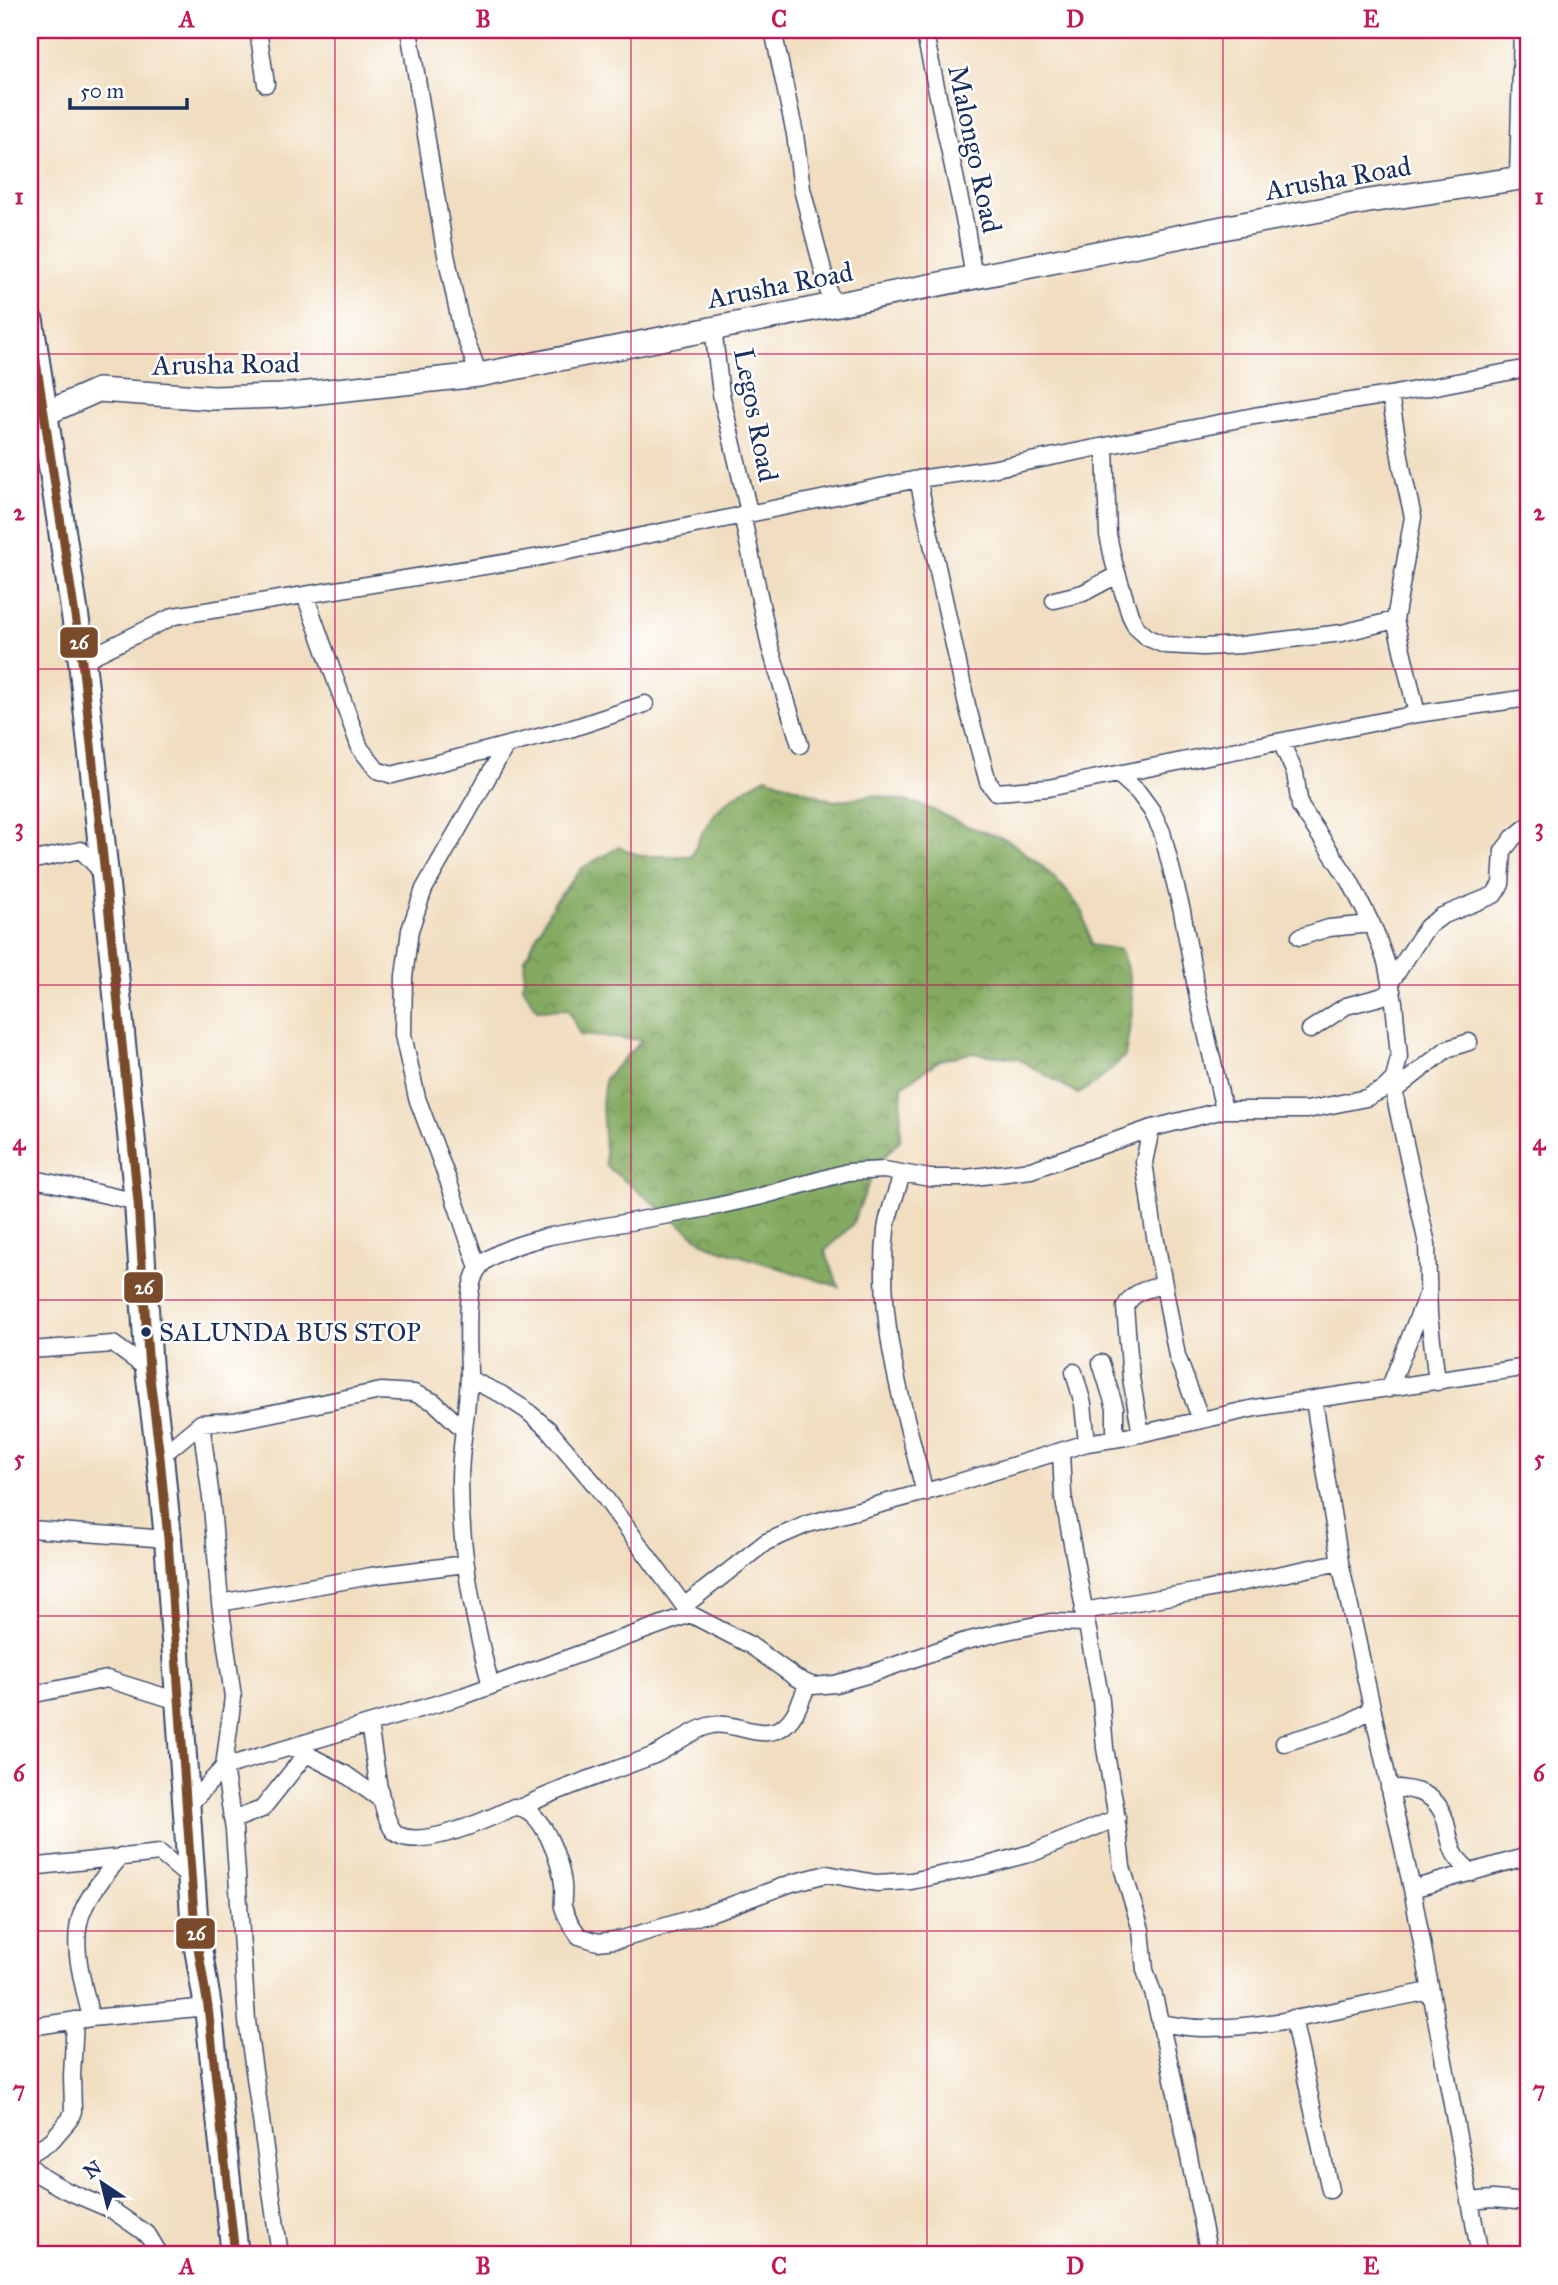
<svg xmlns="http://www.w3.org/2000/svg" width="1558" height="2285" font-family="'IM FELL Great Primer',serif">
<defs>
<pattern id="forest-crowns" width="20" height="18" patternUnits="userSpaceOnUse" patternTransform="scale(1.75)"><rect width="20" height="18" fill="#83aa60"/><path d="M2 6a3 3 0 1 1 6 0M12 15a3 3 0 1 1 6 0" fill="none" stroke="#6a8b52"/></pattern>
</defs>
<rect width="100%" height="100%" fill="#fff"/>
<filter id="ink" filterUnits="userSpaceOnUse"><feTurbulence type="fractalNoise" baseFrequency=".0143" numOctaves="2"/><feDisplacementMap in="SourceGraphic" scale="14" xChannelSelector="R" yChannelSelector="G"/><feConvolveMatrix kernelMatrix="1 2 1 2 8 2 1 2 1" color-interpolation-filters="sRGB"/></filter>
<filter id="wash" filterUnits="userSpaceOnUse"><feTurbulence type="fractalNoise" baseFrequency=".00686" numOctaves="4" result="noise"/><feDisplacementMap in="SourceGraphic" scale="28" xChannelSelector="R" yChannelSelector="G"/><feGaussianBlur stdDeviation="1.57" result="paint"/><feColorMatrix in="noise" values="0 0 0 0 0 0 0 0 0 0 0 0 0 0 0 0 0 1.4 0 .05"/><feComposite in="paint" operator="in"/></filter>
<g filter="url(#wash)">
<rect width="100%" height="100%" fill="#f1dec0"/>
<path fill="url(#forest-crowns)" stroke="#4f6c5f" stroke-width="2" d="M766,777L834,801L876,795L922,805L964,825L1008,840L1043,867L1065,889L1083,912L1091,945L1121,950L1129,975L1133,1006L1125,1056L1097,1082L1078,1094L1017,1058L971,1053L940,1060L902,1086L900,1140L877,1164L852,1225L825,1251L839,1287L707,1245L606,1166L602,1106L605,1078L642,1040L580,1035L568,1009L537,1010L523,988L525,959L553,904L582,868L619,847L641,856H692C709,811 725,799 766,777Z"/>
</g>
<g filter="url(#ink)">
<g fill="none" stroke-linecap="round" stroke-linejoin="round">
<g stroke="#3b496d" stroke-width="19">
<path id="minor" d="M258,30L266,84
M409,30L444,245L461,326L479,375
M773,30L795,134L802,189L832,305
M924,30L966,228L974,279
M1518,178L1522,30
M713,328L721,394L749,512
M1390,395L1402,468L1413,517L1395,620L1417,714
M1105,447L1108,535L1114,563L1130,615L1136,627L1148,638L1165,645L1203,647L1241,645L1342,633L1395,620
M918,479L967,705L988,782L996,792L1048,788L1417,714L1528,698
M742,514L770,647L800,745
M305,595L360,748L377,770L392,775L573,728L645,704
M1054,600L1083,593L1117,575
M82,661L174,616L535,558L918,479L991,469L1254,416L1390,395L1528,368
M1118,774L1138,792L1152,811L1162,832L1182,911L1198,998L1224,1110
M30,861L81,850L103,873
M1300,937L1329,928L1372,924
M1390,983L1427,927L1442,916L1494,895L1501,884L1503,851L1513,838L1528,826
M1310,1030L1346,1006L1380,997L1392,991
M1394,1079L1396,1102L1427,1244L1429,1315L1437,1382
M1395,1090L1447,1049L1469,1042
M1151,1129L1144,1162L1153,1225L1177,1356L1201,1420
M902,1174C897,1192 888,1212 886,1230C876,1321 903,1406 925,1493
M30,1178L138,1202
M478,1268L448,1180L417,1098L403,1035L404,977L410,930L424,889L505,747
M30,1350L113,1344L149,1370
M1101,1363L1115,1408V1439
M1074,1372L1083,1404L1087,1443
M469,1379L501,1394L526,1410L548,1429L597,1487L690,1614L750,1645L796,1678L813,1686L835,1684L870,1674L962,1642L1007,1631L1051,1622L1085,1623
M1389,1389L1426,1297
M1314,1401L1340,1562L1412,1889L1480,2255
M201,1423L212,1506L220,1603L233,1697L224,1767L234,1830L247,2021L280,2255
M1141,1434L1131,1378L1125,1307C1133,1291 1147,1289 1164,1285
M1061,1452L1063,1495L1101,1701L1105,1748L1115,1806L1122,1867L1141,1930L1145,1970L1154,1996L1171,2069L1209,2255
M160,1457L201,1423L234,1421L381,1391L414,1393L434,1402L464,1430
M30,1529L168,1539
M220,1603L371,1576L465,1564
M684,1606L766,1542L808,1524L943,1487L1087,1443L1126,1437L1255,1408L1528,1367
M1083,1611L1201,1591L1340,1562
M491,1686C473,1619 460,1550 460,1481C460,1445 468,1410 469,1374C469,1350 464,1288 478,1269C490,1251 530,1241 550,1236L708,1208L758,1197L848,1172L884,1170L930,1178H966L1031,1170L1149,1129L1224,1110H1307L1366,1098L1384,1089L1394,1079L1399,1057L1394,1002L1386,962L1375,931L1350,881L1300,806L1295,773L1281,742
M30,1695L107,1679L178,1701
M369,1725C374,1750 379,1811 393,1830C411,1855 491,1818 514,1807C542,1806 561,1861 563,1885C564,1892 562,1900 563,1907C566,1917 573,1928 579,1936L598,1942L622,1939L710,1913L792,1883L827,1874L876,1883L911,1881L984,1866L1035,1852L1117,1818
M1284,1743L1346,1724L1372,1709
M293,1747L345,1774L383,1801
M1389,1787C1414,1789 1437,1792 1445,1820C1449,1832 1449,1845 1456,1856C1460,1862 1466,1867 1471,1873
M522,1807C564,1786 609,1773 652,1756C671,1748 688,1732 708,1726C733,1719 758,1741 781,1728C796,1719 801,1699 808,1684
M186,1808L224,1767L463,1696L690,1614
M233,1820L262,1809L306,1754
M30,1867L160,1853L191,1879
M1412,1889L1528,1856
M91,2018C84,1986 69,1942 83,1910C92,1890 107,1873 121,1856
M1293,2018L1330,2190
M1160,2023C1174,2025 1188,2028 1203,2028C1276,2029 1358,2004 1431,1991
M30,2027L91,2018L208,2007
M30,2154L52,2140L70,2119L73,2111L72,2076L75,2020
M30,2166L41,2176L65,2190L112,2210L148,2235L160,2255
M1469,2201L1493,2199L1528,2202"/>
</g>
<g stroke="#3b496d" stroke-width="26">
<path id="secondary" d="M44,414L98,390L213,398L281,396L479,375L1238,225L1369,201L1528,177"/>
</g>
<g stroke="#3b496d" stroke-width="30">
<path id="trunk" d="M30,322L82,661L105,875L138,1202L149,1370L160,1457L168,1539L195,1930L208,2007L235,2255"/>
</g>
<use href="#minor" stroke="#fff" stroke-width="16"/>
<use href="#secondary" stroke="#fff" stroke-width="23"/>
<use href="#trunk" stroke="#fff" stroke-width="26"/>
<g stroke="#fff" stroke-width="14">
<path id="bus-1" d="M30,322L82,661L105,875L138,1202L149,1370L160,1457L168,1539L195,1930L208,2007L235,2255"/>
</g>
<use href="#bus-1" stroke="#7a4b2a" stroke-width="9"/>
</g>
</g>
<path fill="none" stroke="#c2185b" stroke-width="2" stroke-opacity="0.55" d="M335,30V2255M631,30V2255M927,30V2255M1223,30V2255M30,354H1528M30,669H1528M30,985H1528M30,1300H1528M30,1616H1528M30,1931H1528"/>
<circle fill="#1b2f5e" stroke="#fff" stroke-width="2.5" cx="146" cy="1332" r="6"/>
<g text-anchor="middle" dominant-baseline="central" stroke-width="5" stroke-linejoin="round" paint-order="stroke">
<g font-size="26" fill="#1b2f5e" stroke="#fff" text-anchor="start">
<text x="159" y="1332">SALUNDA BUS STOP</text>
</g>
<g font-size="28" fill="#1b2f5e" stroke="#fff">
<text transform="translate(975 149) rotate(78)">Malongo Road</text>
<text transform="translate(1338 178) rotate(-10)">Arusha Road</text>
<text transform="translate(780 285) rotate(-11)">Arusha Road</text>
<text transform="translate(226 364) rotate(-1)">Arusha Road</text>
<text transform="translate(756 415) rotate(79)">Legos Road</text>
</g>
</g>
<g stroke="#fff" stroke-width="2.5">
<rect x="59" y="626" width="40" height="33" rx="7" fill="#7a4b2a"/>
<rect x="123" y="1271" width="41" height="33" rx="7" fill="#7a4b2a"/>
<rect x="175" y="1917" width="41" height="33" rx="7" fill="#7a4b2a"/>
</g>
<g font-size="19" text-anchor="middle" font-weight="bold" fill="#fff">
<text x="79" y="649">26</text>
<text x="144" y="1294">26</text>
<text x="196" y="1940">26</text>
</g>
<rect width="1558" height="2285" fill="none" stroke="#fff" stroke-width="77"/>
<g transform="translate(102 2183) rotate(325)" stroke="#ffffff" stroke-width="5" paint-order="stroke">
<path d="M0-5L12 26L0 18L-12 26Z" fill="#1b2f5e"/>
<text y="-10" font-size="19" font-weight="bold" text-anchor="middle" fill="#1b2f5e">N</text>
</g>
<path d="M70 98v10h117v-10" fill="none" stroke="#1b2f5e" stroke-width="3.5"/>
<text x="80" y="98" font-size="21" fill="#1b2f5e" stroke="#ffffff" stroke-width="5" paint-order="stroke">50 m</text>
<rect x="38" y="38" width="1482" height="2208" fill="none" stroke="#c2185b" stroke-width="2.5"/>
<g font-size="23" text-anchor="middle" font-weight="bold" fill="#c2185b">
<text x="187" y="27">A</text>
<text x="483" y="27">B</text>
<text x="779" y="27">C</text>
<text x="1075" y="27">D</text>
<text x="1371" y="27">E</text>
<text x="19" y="204">1</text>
<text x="1539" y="204">1</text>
<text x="19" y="520">2</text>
<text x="1539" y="520">2</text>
<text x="19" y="835">3</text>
<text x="1539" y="835">3</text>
<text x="19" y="1150">4</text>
<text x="1539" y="1150">4</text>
<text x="19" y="1466">5</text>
<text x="1539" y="1466">5</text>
<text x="19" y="1781">6</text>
<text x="1539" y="1781">6</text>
<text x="19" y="2097">7</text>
<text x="1539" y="2097">7</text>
<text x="187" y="2274">A</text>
<text x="483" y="2274">B</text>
<text x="779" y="2274">C</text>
<text x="1075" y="2274">D</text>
<text x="1371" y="2274">E</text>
</g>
</svg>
